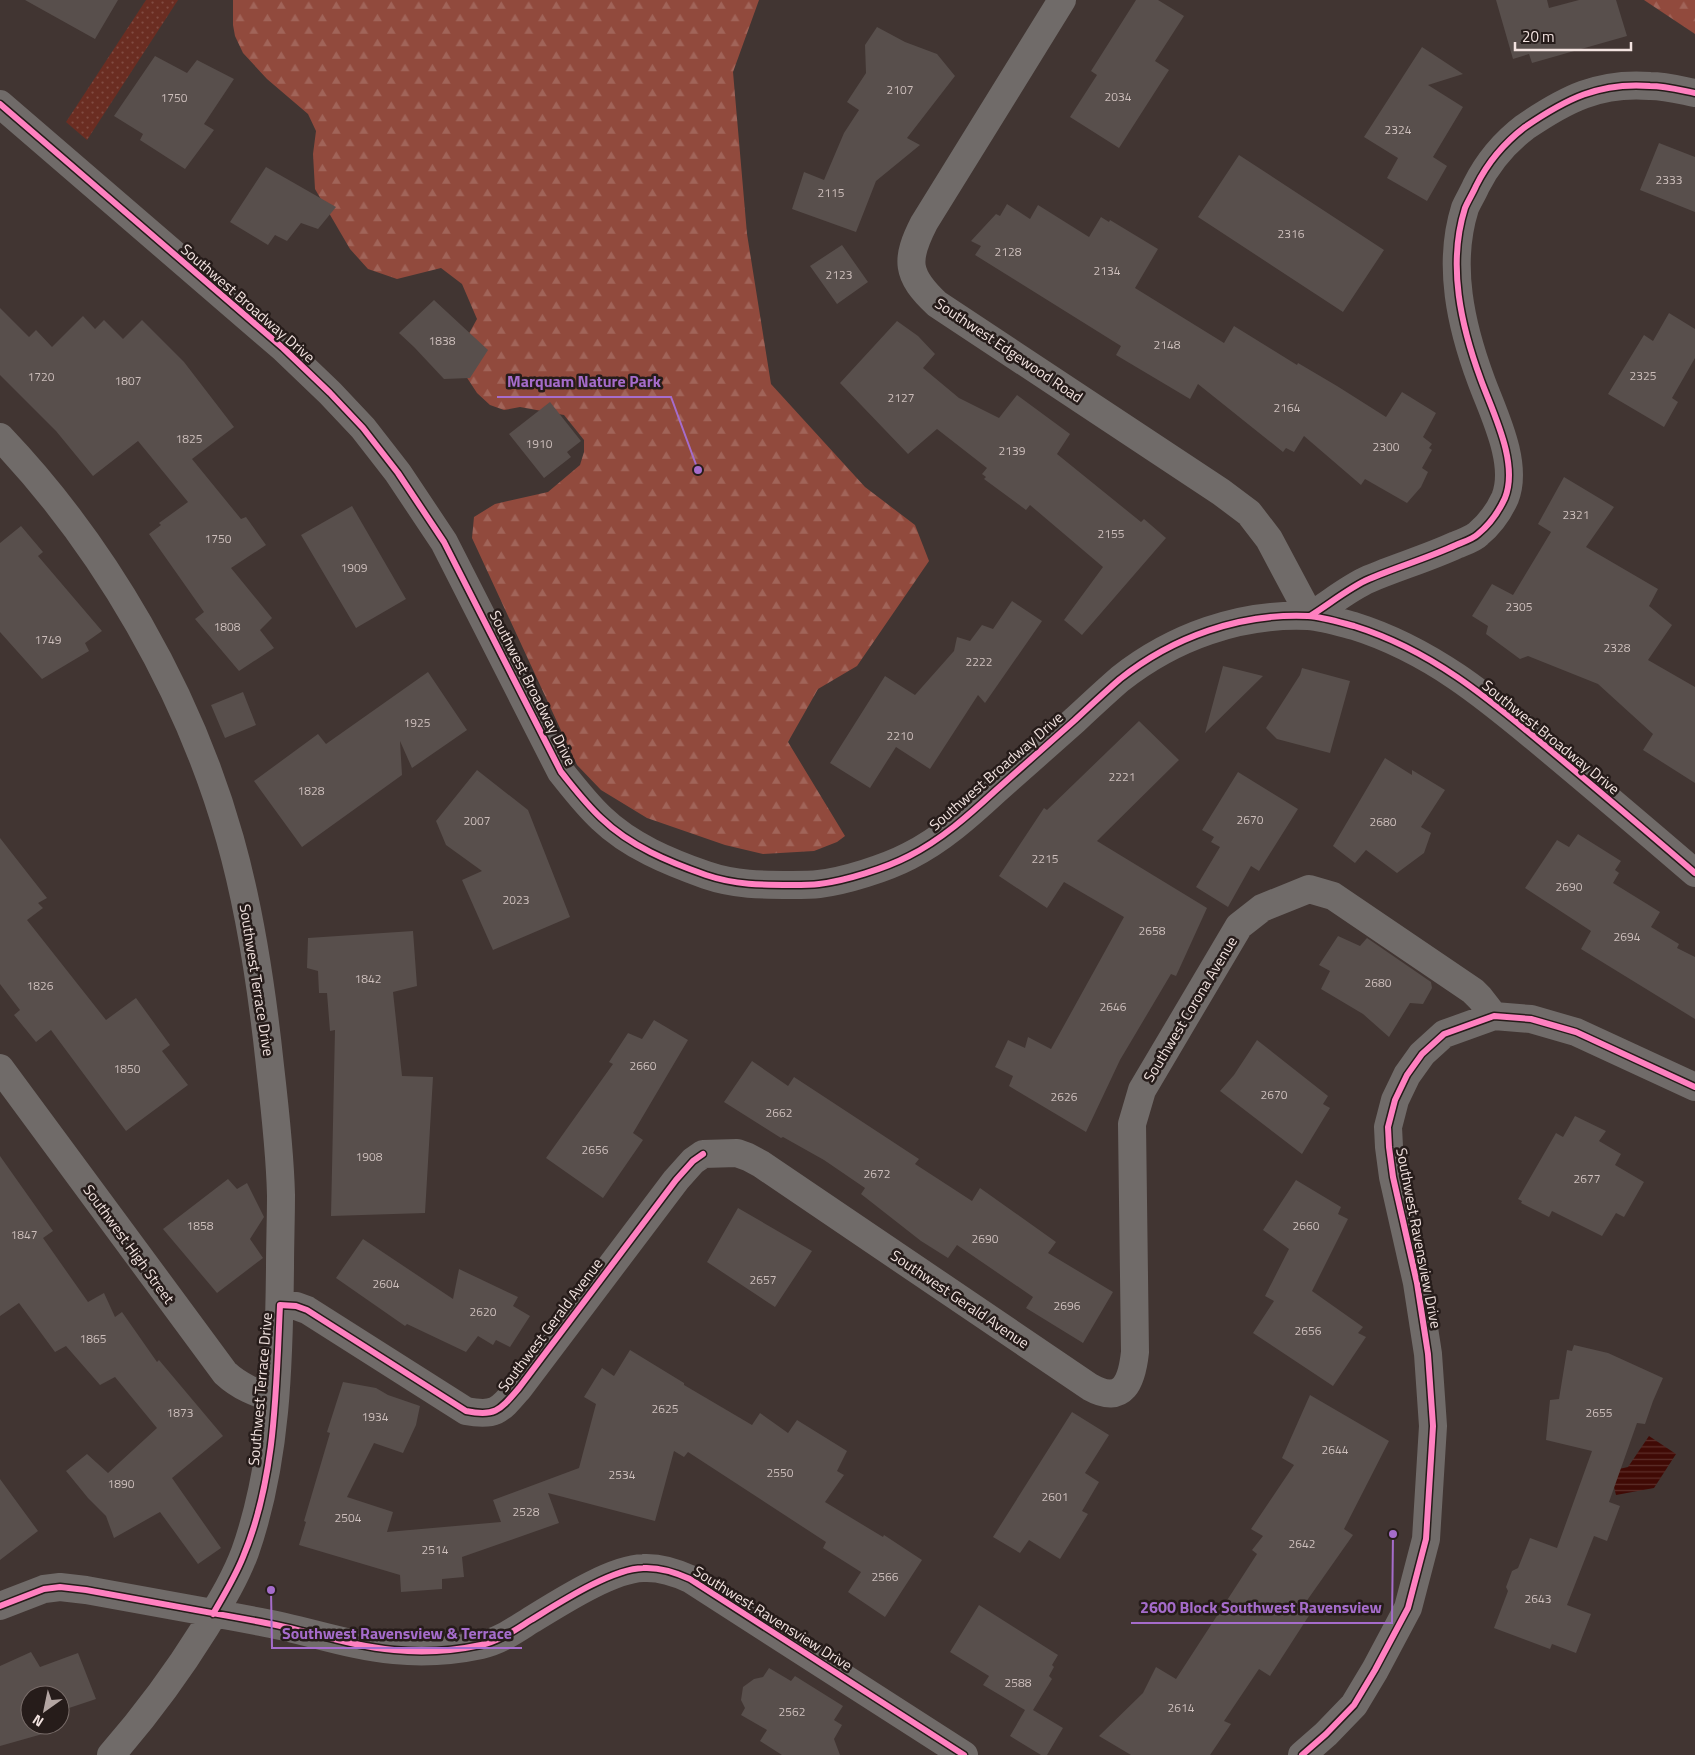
<svg xmlns="http://www.w3.org/2000/svg" width="1695" height="1755" font-family="'Titillium Web',sans-serif">
<defs>
<pattern id="green-dots" width="8" height="8" patternUnits="userSpaceOnUse" patternTransform="scale(1.25)"><rect width="8" height="8" fill="#6b2d22"/><path d="M2 2h.1M6 6h.1" fill="none" stroke="#814b42" stroke-width="1.8" stroke-linecap="round"/></pattern>
<pattern id="forest-firs" width="22" height="20" patternUnits="userSpaceOnUse" patternTransform="scale(1.25)"><rect width="22" height="20" fill="#914a3d"/><path d="M5 1l3.5 6h-7zM16 11l3.5 6h-7z" fill="#a16459"/></pattern>
<pattern id="water-rules" width="6" height="5" patternUnits="userSpaceOnUse" patternTransform="scale(1.25)"><rect width="6" height="5" fill="#400a05"/><path d="M0 2.5h6" fill="none" stroke="#5c2e29"/></pattern>
</defs>
<rect width="100%" height="100%" fill="#413532"/>
<path fill="url(#green-dots)" d="M146,0H178L87,140L66,122Z"/>
<path fill="url(#forest-firs)" d="M233,0H759L733,72L747,234L771,384L865,487L915,525L929,561L857,666L818,689L788,742L845,836L837,842L814,851L763,854L725,845L647,818L601,790L577,765L472,538L474,517L495,504L548,492L580,465L584,452V440L564,415L520,407L504,410L490,405L477,393L460,367L461,348L477,319L462,284L441,268L397,279L368,269L350,249L315,189L313,154L316,131L308,114L267,79L243,53L235,36L233,25Z
M1644,0H1695V34Z"/>
<path fill="url(#water-rules)" d="M1649,1436L1676,1454L1654,1488L1616,1495L1610,1471L1628,1467Z"/>
<path fill="#584f4c" d="M25,0H118L95,39Z
M1136,0H1158L1184,16L1155,61L1169,70L1119,148L1070,117L1097,75L1091,71Z
M1496,0H1547L1549,8L1579,0H1616L1627,36L1532,63L1529,54L1513,59Z
M877,27L905,42L937,54L955,76L907,138L920,145L876,181L856,232L792,209L804,172L824,180L844,133L859,110L847,102L866,73L865,45Z
M1422,47L1463,74L1428,85L1463,107L1433,157L1447,166L1427,201L1387,178L1398,158L1364,137Z
M155,56L187,73L197,60L234,79L204,124L214,130L185,169L140,140L143,134L114,116Z
M1659,143L1695,157V212L1640,190Z
M1239,155L1384,250L1343,312L1198,217Z
M266,167L336,207L318,229L301,223L287,241L275,235L268,245L230,222Z
M1007,204L1030,219L1038,205L1089,237L1101,217L1109,222L1110,220L1158,249L1135,288L1224,343L1234,326L1297,365L1298,363L1337,386L1386,417L1402,392L1436,413L1423,437L1432,444L1429,448L1432,450L1422,468L1428,472L1421,487L1407,503L1365,479L1361,485L1304,436L1294,452L1286,448L1283,452L1198,384L1190,399L1116,355L1121,346L975,255L981,246L971,241L996,214L1000,216Z
M842,245L868,282L837,304L810,266Z
M434,300L488,350L470,378L444,379L414,347L399,333Z
M0,308L29,337L36,330L52,347L83,316L95,329L104,320L123,339L142,320L184,362L234,427L192,459L241,519L246,517L266,545L231,568L272,618L260,630L274,648L239,671L195,619L204,612L149,534L161,525L159,523L188,502L138,441L93,476L56,431L0,375Z
M1669,313L1695,329V358L1672,398L1678,402L1664,427L1608,394L1644,335L1653,341Z
M897,321L918,336L935,354L923,368L959,398L999,418L1017,395L1070,434L1057,454L1141,522L1144,519L1166,538L1082,635L1064,620L1103,567L1030,505L1026,510L984,479L986,477L982,474L987,468L937,429L908,454L840,383Z
M550,402L581,441L567,452L571,457L544,478L509,434Z
M1564,477L1614,507L1586,547L1658,589L1649,606L1672,625L1648,660L1695,687V783L1643,750L1653,734L1598,684L1528,656L1520,659L1486,634L1488,626L1472,616L1492,584L1513,595L1551,532L1538,524Z
M352,506L406,599L356,628L301,535Z
M21,526L43,552L38,556L102,631L85,643L89,651L42,679L0,632V543Z
M1012,601L1042,621L985,703L978,695L930,769L896,747L870,788L830,763L885,676L915,695L954,651L957,637L970,641L982,625L993,629Z
M1223,666L1263,676L1205,733Z
M1302,668L1350,681L1330,753L1277,739L1266,728L1300,675Z
M428,672L467,730L412,768L400,741L402,775L302,847L254,781L318,734L326,744Z
M243,692L256,725L225,738L211,705Z
M1139,721L1179,760L1097,841L1207,908L1176,976L1171,974L1120,1060L1086,1132L1009,1086L1013,1076L995,1067L1008,1040L1025,1048L1028,1037L1051,1049L1124,917L1064,882L1047,908L999,876L1044,808L1047,810Z
M1385,758L1412,775V770L1445,790L1421,827L1431,833L1424,853L1397,873L1366,850L1355,863L1333,846Z
M477,770L528,810L570,917L493,950L462,880L482,871L446,845L436,821Z
M1238,772L1298,809L1259,871L1251,866L1228,907L1196,887L1220,847L1211,842L1214,837L1202,830Z
M1578,834L1621,861L1615,870L1619,873L1613,883L1660,912L1651,927L1679,944L1677,948L1695,957V1019L1581,949L1591,931L1525,888L1557,840L1569,847Z
M0,838L47,898L38,903L43,908L27,920L106,1020L136,998L170,1045L162,1051L188,1085L126,1131L51,1030L36,1042L14,1015L20,1010L0,984Z
M413,931L417,986L393,992L402,1076L433,1077L425,1213L331,1216L335,1030L330,1031L327,993H319L318,971L307,968L308,938Z
M1338,936L1360,946L1367,938L1431,982L1432,988L1423,1004L1410,1003L1389,1037L1363,1014L1321,989L1330,971L1319,965Z
M654,1020L688,1040L633,1133L643,1140L603,1198L546,1158L613,1064L609,1062L628,1033L642,1039Z
M1257,1040L1328,1096L1323,1104L1330,1108L1302,1154L1220,1091L1234,1075Z
M752,1061L788,1086L794,1077L919,1159L915,1164L972,1201L980,1188L1056,1242L1048,1253L1113,1292L1083,1343L1026,1308L1033,1297L957,1245L948,1258L921,1241L861,1194L865,1188L824,1160L783,1137L781,1138L724,1102Z
M1575,1116L1606,1131L1599,1141L1621,1154L1615,1165L1644,1182L1624,1217L1616,1213L1602,1236L1552,1211L1549,1217L1521,1203L1522,1201L1518,1199L1556,1133L1563,1137Z
M0,1156L53,1231L43,1238L88,1302L104,1293L115,1317L122,1312L157,1362L159,1360L223,1436L172,1478L221,1548L198,1564L160,1512L114,1538L106,1516L88,1498L66,1471L87,1454L108,1473L157,1428L115,1377L100,1385L66,1346L55,1352L19,1303L0,1316Z
M228,1179L237,1189L247,1183L264,1217L250,1239L263,1258L217,1293L163,1229Z
M1296,1180L1341,1207L1338,1214L1348,1219L1312,1291L1363,1327L1358,1333L1366,1337L1333,1386L1253,1333L1274,1301L1265,1296L1289,1249L1263,1230Z
M738,1208L812,1251L775,1307L707,1262Z
M363,1239L453,1299L459,1269L518,1297L513,1306L530,1316L510,1347L496,1340L493,1345L478,1336L466,1352L407,1324L405,1326L336,1278Z
M1574,1345L1608,1353L1663,1378L1653,1401L1645,1424L1637,1423L1609,1502L1620,1506L1607,1541L1594,1536L1567,1605L1591,1614L1576,1653L1552,1644L1550,1649L1494,1628L1508,1591L1506,1587L1512,1571L1518,1568L1530,1538L1557,1548L1592,1451L1546,1440L1550,1400L1559,1399L1567,1350L1572,1351Z
M630,1350L684,1383V1385L752,1425L760,1413L788,1433L797,1420L847,1451L837,1471L844,1475L825,1502L883,1537L884,1535L922,1560L885,1617L848,1592L861,1572L823,1548L826,1542L688,1452L684,1457L674,1451L655,1521L548,1493L559,1523L462,1557L464,1577L442,1579V1589L401,1592L400,1575L299,1545L306,1522L304,1521L330,1433L327,1432L343,1382L376,1388L388,1395L420,1406L416,1425L403,1453L374,1443L347,1497L393,1512L387,1532L501,1522L493,1500L579,1468L596,1404L584,1397L602,1368L614,1376Z
M1310,1395L1389,1441L1344,1529L1353,1535L1301,1609L1310,1614L1270,1676L1259,1669L1224,1721L1231,1724L1210,1755H1131L1099,1736L1143,1693L1156,1667L1176,1679L1257,1554L1252,1550L1263,1536L1251,1529L1294,1465L1282,1458Z
M1072,1412L1109,1435L1085,1473L1099,1482L1082,1511L1088,1514L1060,1559L1029,1540L1020,1553L993,1537Z
M0,1479L38,1531L0,1560Z
M979,1605L1058,1655L1052,1665L1054,1667L1049,1676L1052,1679L1033,1710L1063,1728L1047,1755H1041L1010,1736L1025,1710L983,1685L989,1676L950,1652Z
M31,1652L40,1667L78,1653L96,1699L60,1711V1695H30V1725H44L46,1733L0,1746V1666Z
M769,1668L791,1681L795,1676L843,1706L834,1720L842,1725L834,1739L840,1755H782L760,1741L767,1730L741,1715L745,1708L741,1700L743,1687L754,1679L763,1677Z"/>
<g fill="none" stroke-linecap="round" stroke-linejoin="round">
<path stroke="#706b69" stroke-width="28" d="M1062,0L924,223C905,260 906,275 937,304L1221,492L1249,513L1269,539L1310,616
M0,104L283,348L330,393L363,428L398,473L444,542L561,772C574,788 586,804 601,818C630,846 669,862 706,875C735,885 762,885 792,885C801,885 811,885 819,884C845,881 886,868 909,856C941,840 969,815 995,791C1022,767 1048,744 1075,720C1090,706 1105,692 1120,679C1173,637 1240,613 1308,616C1323,617 1339,622 1354,626C1437,652 1496,705 1562,760C1606,797 1651,835 1695,873
M0,437C105,547 189,693 230,839C251,913 262,990 270,1066C275,1109 280,1152 281,1195C281,1219 280,1243 280,1267C279,1362 277,1461 245,1552C235,1579 220,1603 205,1628C177,1673 146,1715 111,1755
M1310,616C1328,605 1350,587 1369,579C1397,567 1428,558 1456,545C1463,542 1473,539 1478,534C1489,525 1499,511 1505,498C1519,463 1493,413 1481,380C1461,326 1447,265 1465,208C1468,201 1473,193 1476,186C1488,162 1504,143 1525,127C1566,99 1599,82 1650,86C1665,86 1680,90 1695,93
M0,1068L225,1373C240,1387 256,1393 275,1399
M280,1305L296,1306L307,1310L466,1411C496,1417 500,1410 519,1388L676,1180L693,1161L703,1154L737,1153L748,1157L761,1164L1090,1387C1124,1406 1132,1380 1135,1352L1132,1124L1142,1090L1239,926L1262,908L1309,889L1333,896L1473,991L1480,998L1494,1016
M0,1606L44,1589L60,1587L86,1590C145,1601 203,1611 261,1622C306,1630 349,1646 394,1650C423,1653 453,1651 481,1645C500,1641 515,1630 531,1620C559,1603 611,1569 643,1568C660,1567 675,1572 690,1579L964,1755
M1302,1755L1326,1734L1354,1705L1375,1670L1408,1608L1426,1539L1433,1426L1428,1354L1417,1283L1393,1177L1389,1147L1388,1127L1395,1100L1407,1075L1422,1054L1444,1034L1494,1016L1531,1019L1576,1032L1695,1087"/>
<g stroke="#261c1a" stroke-width="9">
<path id="cycleway" d="M0,104L283,348L330,393L363,428L398,473L444,542L561,772C574,788 586,804 601,818C630,846 669,862 706,875C735,885 762,885 792,885C801,885 811,885 819,884C845,881 886,868 909,856C941,840 969,815 995,791C1022,767 1048,744 1075,720C1090,706 1105,692 1120,679C1173,637 1240,613 1308,616C1323,617 1339,622 1354,626C1437,652 1496,705 1562,760C1606,797 1651,835 1695,873
M1310,616C1328,605 1350,587 1369,579C1397,567 1428,558 1456,545C1463,542 1473,539 1478,534C1489,525 1499,511 1505,498C1519,463 1493,413 1481,380C1461,326 1447,265 1465,208C1468,201 1473,193 1476,186C1488,162 1504,143 1525,127C1566,99 1599,82 1650,86C1665,86 1680,90 1695,93
M0,1606L44,1589L60,1587L86,1590C145,1601 203,1611 261,1622C306,1630 349,1646 394,1650C423,1653 453,1651 481,1645C500,1641 515,1630 531,1620C559,1603 611,1569 643,1568C660,1567 675,1572 690,1579L964,1755
M213,1614C224,1595 235,1577 243,1557C276,1478 276,1389 280,1305L296,1306L307,1310L466,1411C496,1417 500,1410 519,1388L676,1180L693,1161L703,1154
M1302,1755L1326,1734L1354,1705L1375,1670L1408,1608L1426,1539L1433,1426L1428,1354L1417,1283L1393,1177L1389,1147L1388,1127L1395,1100L1407,1075L1422,1054L1444,1034L1494,1016L1531,1019L1576,1032L1695,1087"/>
</g>
<use href="#cycleway" stroke="#ff80c0" stroke-width="6"/>
</g>
<g text-anchor="middle" dominant-baseline="central" stroke-width="5" stroke-linejoin="round" paint-order="stroke">
<g font-size="12" fill="#ccbebb">
<text x="900" y="89">2107</text>
<text x="1118" y="96">2034</text>
<text x="174" y="97">1750</text>
<text x="1398" y="129">2324</text>
<text x="1669" y="179">2333</text>
<text x="831" y="192">2115</text>
<text x="1291" y="233">2316</text>
<text x="1008" y="251">2128</text>
<text x="1107" y="270">2134</text>
<text x="839" y="274">2123</text>
<text x="442" y="340">1838</text>
<text x="1167" y="344">2148</text>
<text x="1643" y="375">2325</text>
<text x="41" y="376">1720</text>
<text x="128" y="380">1807</text>
<text x="901" y="397">2127</text>
<text x="1287" y="407">2164</text>
<text x="189" y="438">1825</text>
<text x="539" y="443">1910</text>
<text x="1386" y="446">2300</text>
<text x="1012" y="450">2139</text>
<text x="1576" y="514">2321</text>
<text x="1111" y="533">2155</text>
<text x="218" y="538">1750</text>
<text x="354" y="567">1909</text>
<text x="1519" y="606">2305</text>
<text x="227" y="626">1808</text>
<text x="48" y="639">1749</text>
<text x="1617" y="647">2328</text>
<text x="979" y="661">2222</text>
<text x="417" y="722">1925</text>
<text x="900" y="735">2210</text>
<text x="1122" y="776">2221</text>
<text x="311" y="790">1828</text>
<text x="1250" y="819">2670</text>
<text x="477" y="820">2007</text>
<text x="1383" y="821">2680</text>
<text x="1045" y="858">2215</text>
<text x="1569" y="886">2690</text>
<text x="516" y="899">2023</text>
<text x="1152" y="930">2658</text>
<text x="1627" y="936">2694</text>
<text x="368" y="978">1842</text>
<text x="1378" y="982">2680</text>
<text x="40" y="985">1826</text>
<text x="1113" y="1006">2646</text>
<text x="643" y="1065">2660</text>
<text x="127" y="1068">1850</text>
<text x="1274" y="1094">2670</text>
<text x="1064" y="1096">2626</text>
<text x="779" y="1112">2662</text>
<text x="595" y="1149">2656</text>
<text x="369" y="1156">1908</text>
<text x="877" y="1173">2672</text>
<text x="1587" y="1178">2677</text>
<text x="200" y="1225">1858</text>
<text x="1306" y="1225">2660</text>
<text x="24" y="1234">1847</text>
<text x="985" y="1238">2690</text>
<text x="763" y="1279">2657</text>
<text x="386" y="1283">2604</text>
<text x="1067" y="1305">2696</text>
<text x="483" y="1311">2620</text>
<text x="1308" y="1330">2656</text>
<text x="93" y="1338">1865</text>
<text x="665" y="1408">2625</text>
<text x="180" y="1412">1873</text>
<text x="1599" y="1412">2655</text>
<text x="375" y="1416">1934</text>
<text x="1335" y="1449">2644</text>
<text x="780" y="1472">2550</text>
<text x="622" y="1474">2534</text>
<text x="121" y="1483">1890</text>
<text x="1055" y="1496">2601</text>
<text x="526" y="1511">2528</text>
<text x="348" y="1517">2504</text>
<text x="1302" y="1543">2642</text>
<text x="435" y="1549">2514</text>
<text x="885" y="1576">2566</text>
<text x="1538" y="1598">2643</text>
<text x="1018" y="1682">2588</text>
<text x="1181" y="1707">2614</text>
<text x="792" y="1711">2562</text>
</g>
<g font-size="15" fill="#f2e3e0" stroke="#261c1a">
<text transform="translate(248 303) rotate(41)">Southwest Broadway Drive</text>
<text transform="translate(1009 350) rotate(34)">Southwest Edgewood Road</text>
<text transform="translate(533 688) rotate(63)">Southwest Broadway Drive</text>
<text transform="translate(1551 737) rotate(39)">Southwest Broadway Drive</text>
<text transform="translate(996 771) rotate(-41)">Southwest Broadway Drive</text>
<text transform="translate(257 980) rotate(81)">Southwest Terrace Drive</text>
<text transform="translate(1190 1009) rotate(-59)">Southwest Corona Avenue</text>
<text transform="translate(1419 1238) rotate(79)">Southwest Ravensview Drive</text>
<text transform="translate(129 1244) rotate(54)">Southwest High Street</text>
<text transform="translate(960 1299) rotate(34)">Southwest Gerald Avenue</text>
<text transform="translate(550 1325) rotate(-53)">Southwest Gerald Avenue</text>
<text transform="translate(260 1389) rotate(-85)">Southwest Terrace Drive</text>
<text transform="translate(773 1618) rotate(32)">Southwest Ravensview Drive</text>
</g>
</g>
<path fill="none" stroke="#a56ccb" stroke-width="2" d="M698 470L671 397H497M1393 1534L1392 1623H1131M271 1590L272 1648H522"/>
<g fill="#a56ccb" stroke="#261c1a" stroke-width="2">
<circle cx="698" cy="470" r="5"/>
<circle cx="1393" cy="1534" r="5"/>
<circle cx="271" cy="1590" r="5"/>
</g>
<g font-size="16" text-anchor="middle" font-weight="bold" fill="#a56ccb" stroke="#261c1a" stroke-width="5" stroke-linejoin="round" paint-order="stroke">
<text x="584" y="387">Marquam Nature Park</text>
<text x="1261" y="1613">2600 Block Southwest Ravensview</text>
<text x="397" y="1639">Southwest Ravensview &amp; Terrace</text>
</g>
<g transform="translate(45 1710) rotate(213)"><circle r="24" fill="#261c1a" stroke="#786c69"/>
<path d="M0-4L9 19L0 12L-9 19Z" fill="#b4a6a3"/>
<text y="-8" font-size="14" font-weight="bold" text-anchor="middle" fill="#f2e3e0">N</text>
</g>
<path d="M1515 42v8h116v-8" fill="none" stroke="#f2e3e0" stroke-width="2.5"/>
<text x="1522" y="42" font-size="15" fill="#f2e3e0" stroke="#261c1a" stroke-width="4" paint-order="stroke">20 m</text>
</svg>
